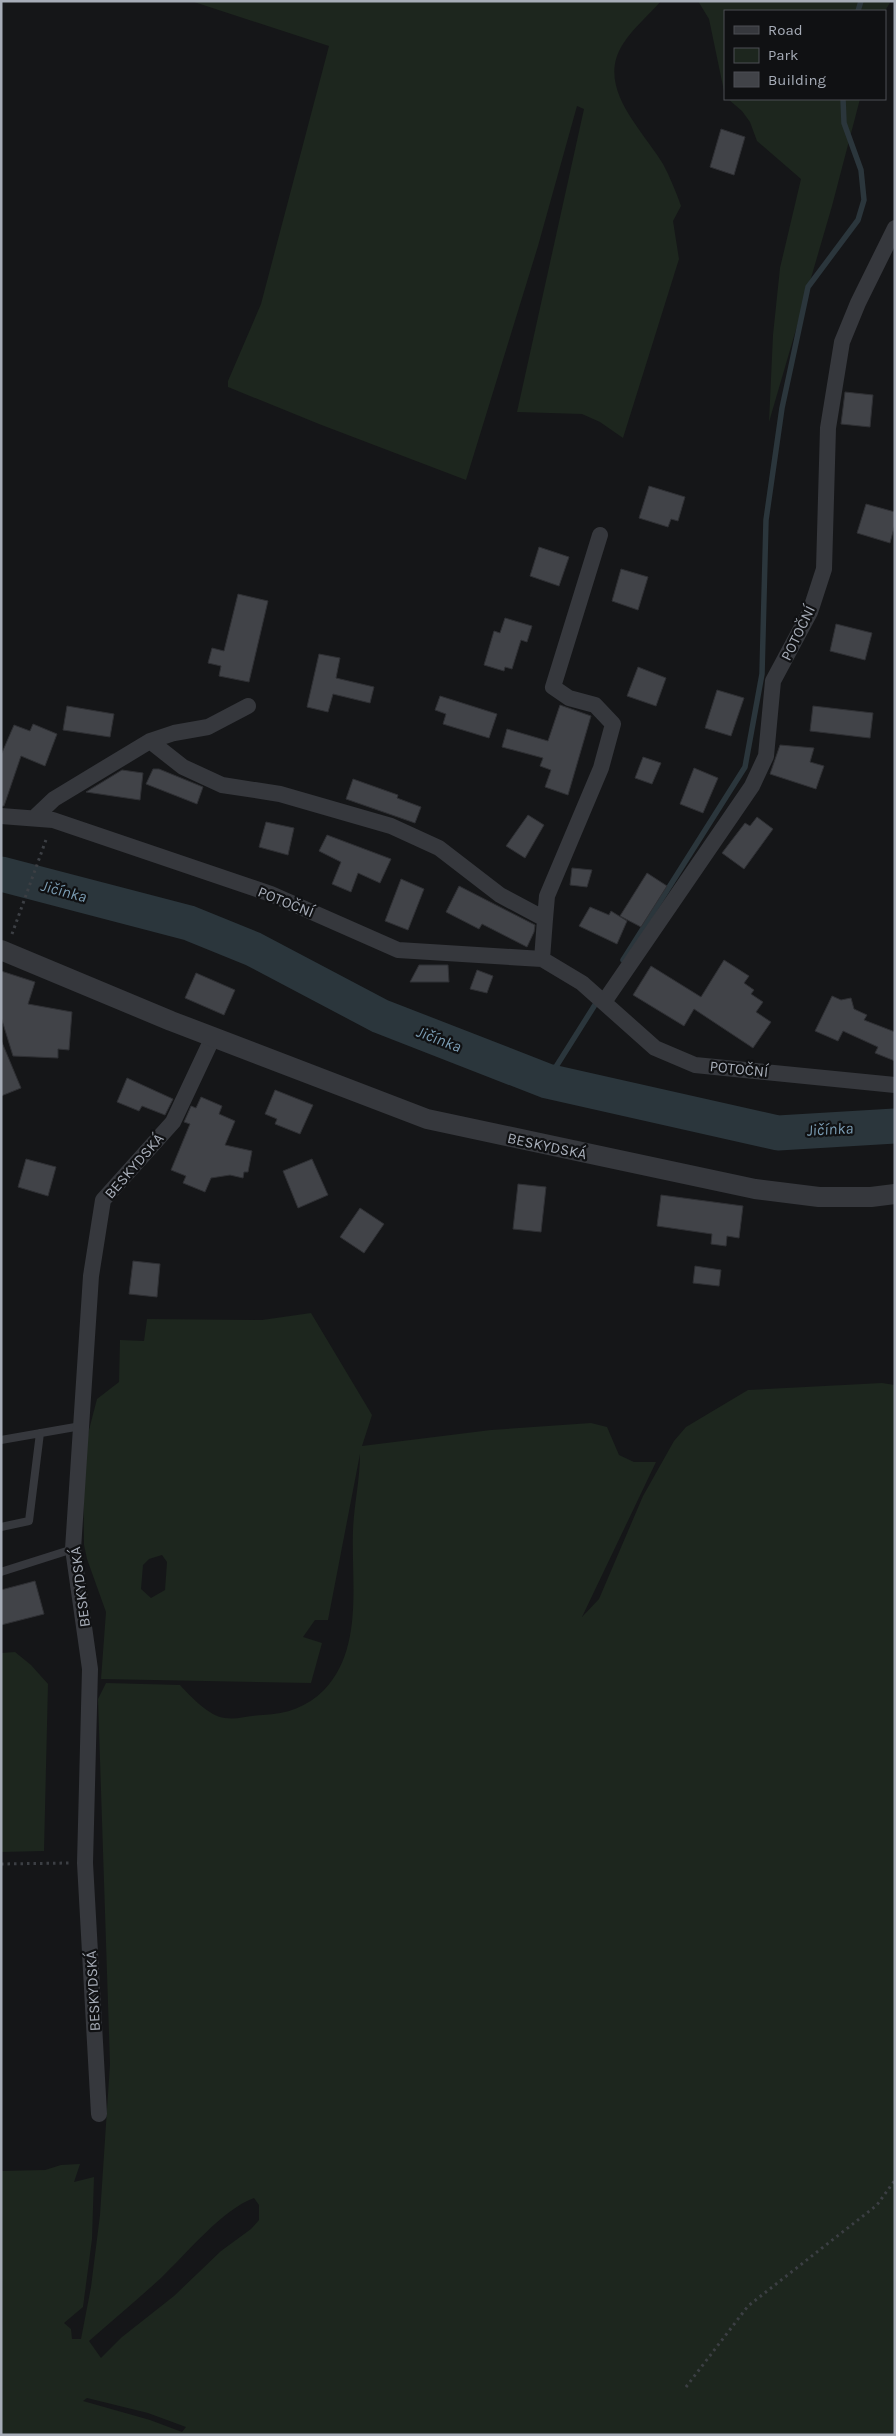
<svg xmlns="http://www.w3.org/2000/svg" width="896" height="2436" font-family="Karla,sans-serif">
<rect width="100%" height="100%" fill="#151618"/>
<path fill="#1d261e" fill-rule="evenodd" d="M191,1H661C649,15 632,29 623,44C595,87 642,129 663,164C670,177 676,192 681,206L673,221L679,259L623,438L600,422L582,414L517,412L584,109L577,106L538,246L466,480L319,424L228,387V381L261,304L329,46Z
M698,1H891L885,11H725V96L709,19Z
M728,99H860L832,206L769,422L773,335L780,268L801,179L757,141L750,122L742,111Z
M311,1313L372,1415L362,1446L491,1430L591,1423L607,1427L619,1455L634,1462H656L582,1617L599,1599L643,1496L674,1441L686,1427L748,1390L882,1383L895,1385V2435H1V2171L45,2170L61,2165L80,2164L74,2182L94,2177L92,2239L83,2307L64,2323L71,2329L72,2339H81L91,2287L100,2215L110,2064L98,1699L106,1683L180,1685C190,1696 210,1717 225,1718C237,1720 251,1715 263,1715C287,1714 307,1707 324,1690C364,1648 351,1582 353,1530C354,1505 360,1479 360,1454L328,1620H315L303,1637L322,1643L311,1683L101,1679L106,1612L87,1559L84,1545L83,1453L97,1399L119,1382L120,1340L144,1341L147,1319L262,1320ZM162,1555L167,1562L165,1590L151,1598L141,1589L143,1565L149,1559ZM254,2198L259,2205V2220L251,2229L221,2251L174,2296L122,2337L101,2358L89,2341C113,2320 138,2299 161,2278C186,2254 223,2209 254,2198ZM87,2398L148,2413L186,2427L182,2432L150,2420L83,2401Z
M15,1652L31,1665L48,1684L44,1851L1,1852V1653Z"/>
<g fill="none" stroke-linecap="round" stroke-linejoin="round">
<path stroke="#2b363c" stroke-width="5.5" d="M858,11L861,1
M623,960L745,767L762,674L766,520L782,408L808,287L858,220L864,200L861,170L844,123L843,99
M547,1081L598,1000"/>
<path stroke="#2b363c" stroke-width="35" d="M1,874L189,923L253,949L380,1016L547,1081L778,1133L895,1126"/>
</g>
<path fill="#414348" stroke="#2f3034" d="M721,129L745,137L734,175L710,167Z
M845,392L873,395L870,427L841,424Z
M649,486L685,497L678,521L671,519L668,527L639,518Z
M866,504L895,512V524L890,543L857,533Z
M539,547L569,557L559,586L530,576Z
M621,569L648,577L638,610L612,601Z
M238,594L268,601L249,682L219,676L221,666L208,663L212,648L224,651Z
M505,618L532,626L527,642L521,640L512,669L505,667L504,671L484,665L494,631L500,633Z
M836,624L872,633L865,660L830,651Z
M319,654L340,658L336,678L374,687L370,703L333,694L328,712L307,707Z
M638,667L666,678L656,706L627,696Z
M717,690L744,698L731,736L705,728Z
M440,696L497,714L489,738L443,724L446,714L435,710Z
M560,705L591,716L568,795L545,787L551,770L540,766L543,758L502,747L507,729L548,741Z
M67,706L114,714L110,737L63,730Z
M813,706L873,713L870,738L810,731Z
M33,724L57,734L45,766L21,756L4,806H1V755L14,725L30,731Z
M780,745L814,748L810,762L824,766L816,789L770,774Z
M643,757L661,763L652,784L635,778Z
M694,768L718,778L703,813L680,804Z
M153,769H159L203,787L197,804L146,784Z
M122,770L143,773L140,800L86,792Z
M353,779L398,795L397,798L421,807L415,823L346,799Z
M528,815L544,825L525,858L506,846Z
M757,817L773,829L744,869L722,853L745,823L750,826Z
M266,822L294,828L288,855L259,847Z
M327,835L391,859L380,883L358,873L351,892L332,884L341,862L319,851Z
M572,868L592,870L587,887L570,885Z
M647,873L667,886L641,927L620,916Z
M401,879L424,889L408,930L385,921Z
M459,886L535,925L534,932L527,947L482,924L479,929L446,912Z
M590,907L609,915L611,911L627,921L617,944L579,926Z
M724,960L749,976L744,983L754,990L751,994L763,1002L756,1012L771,1022L753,1048L694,1009L684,1026L633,995L651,966L701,997Z
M419,965H448L449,982H410Z
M477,970L493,976L487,993L470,989Z
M1,971L35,982L28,1004L72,1012L69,1050L58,1049V1058L13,1056L1,1017Z
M196,973L235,990L224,1015L185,998Z
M832,996L841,1000L851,998L854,1009L867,1015L864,1020L895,1032V1061L875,1053L878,1047L843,1031L838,1041L815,1031Z
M1,1040L21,1088L1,1096Z
M127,1078L173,1099L165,1115L142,1106L139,1111L117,1102Z
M275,1090L313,1105L300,1134L275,1124L277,1119L265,1114Z
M201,1097L222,1106L219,1114L235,1121L225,1145L252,1151L248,1172H244L243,1178L230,1175L211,1178L205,1192L183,1183L186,1176L171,1170L190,1124L184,1122L191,1106L196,1108Z
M26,1159L56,1167L48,1196L18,1187Z
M312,1159L328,1195L298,1208L283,1171Z
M518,1184L546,1187L541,1232L513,1229Z
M661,1195L743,1206L739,1238L727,1236L726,1246L711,1244L712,1234L657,1226Z
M360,1208L384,1224L364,1253L340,1237Z
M133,1261L160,1264L157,1297L129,1294Z
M695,1266L721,1270L719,1286L693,1283Z
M35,1581L44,1614L1,1625V1590Z"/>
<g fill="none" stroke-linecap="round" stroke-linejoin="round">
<path stroke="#3c3f44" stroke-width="3" stroke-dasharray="2.5 4" stroke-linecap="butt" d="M12,934L47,837
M1,1864L69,1863
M686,2387L748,2306L877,2205L895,2180"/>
<path stroke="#36383d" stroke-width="8" d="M1,1440L81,1426
M1,1527L29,1521L40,1433
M1,1572L73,1549"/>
<path stroke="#36383d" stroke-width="16" d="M150,741L183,767L222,785L280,794L391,826L439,848L500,895L545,919L542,959
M1,816L53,820L271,894L398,950L542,959L582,983L655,1048L695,1065L895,1085
M34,818L54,799L150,741L174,733L208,727L248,706
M545,919L547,896L601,768L613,724L595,705L569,698L553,687L600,535
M604,1002L752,786L766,756L773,681L810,612L824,569L828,428L842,342L858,303L895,228
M99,2114L85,1863L90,1669L73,1549L91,1276L103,1200L173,1122L213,1037"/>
<path stroke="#36383d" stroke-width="20" d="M1,950L171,1021L427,1119L755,1189L819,1197H871L895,1194"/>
</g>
<g text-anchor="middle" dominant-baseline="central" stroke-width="4.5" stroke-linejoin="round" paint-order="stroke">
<g font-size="15" fill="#a7adb8" stroke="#101113">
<text transform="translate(798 633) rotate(-64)">POTOČNÍ</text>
<text transform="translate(286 902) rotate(22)">POTOČNÍ</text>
<text transform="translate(739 1069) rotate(6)">POTOČNÍ</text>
<text transform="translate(547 1146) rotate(12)">BESKYDSKÁ</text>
<text transform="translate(134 1166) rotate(-49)">BESKYDSKÁ</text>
<text transform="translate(80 1587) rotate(-97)">BESKYDSKÁ</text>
<text transform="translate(93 1991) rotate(-93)">BESKYDSKÁ</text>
</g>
<g font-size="16" font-style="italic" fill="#7c9eb5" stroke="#101113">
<text transform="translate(64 891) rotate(15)">Jičínka</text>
<text transform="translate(439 1039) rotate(21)">Jičínka</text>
<text transform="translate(830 1129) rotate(-3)">Jičínka</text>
</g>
</g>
<rect width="896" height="2436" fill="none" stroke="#a7adb8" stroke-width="5"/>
<rect x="724" y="10" width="162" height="90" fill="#101113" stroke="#4c4f55"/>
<rect x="734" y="26" width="25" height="8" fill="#36383d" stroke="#4c4f55"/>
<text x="768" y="35" font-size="15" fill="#a7adb8">Road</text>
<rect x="734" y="48" width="25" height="15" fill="#1d261e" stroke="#4c4f55"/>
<text x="768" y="60" font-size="15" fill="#a7adb8">Park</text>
<rect x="734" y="72" width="25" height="15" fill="#414348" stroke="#4c4f55"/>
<text x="768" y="85" font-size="15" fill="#a7adb8">Building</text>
</svg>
